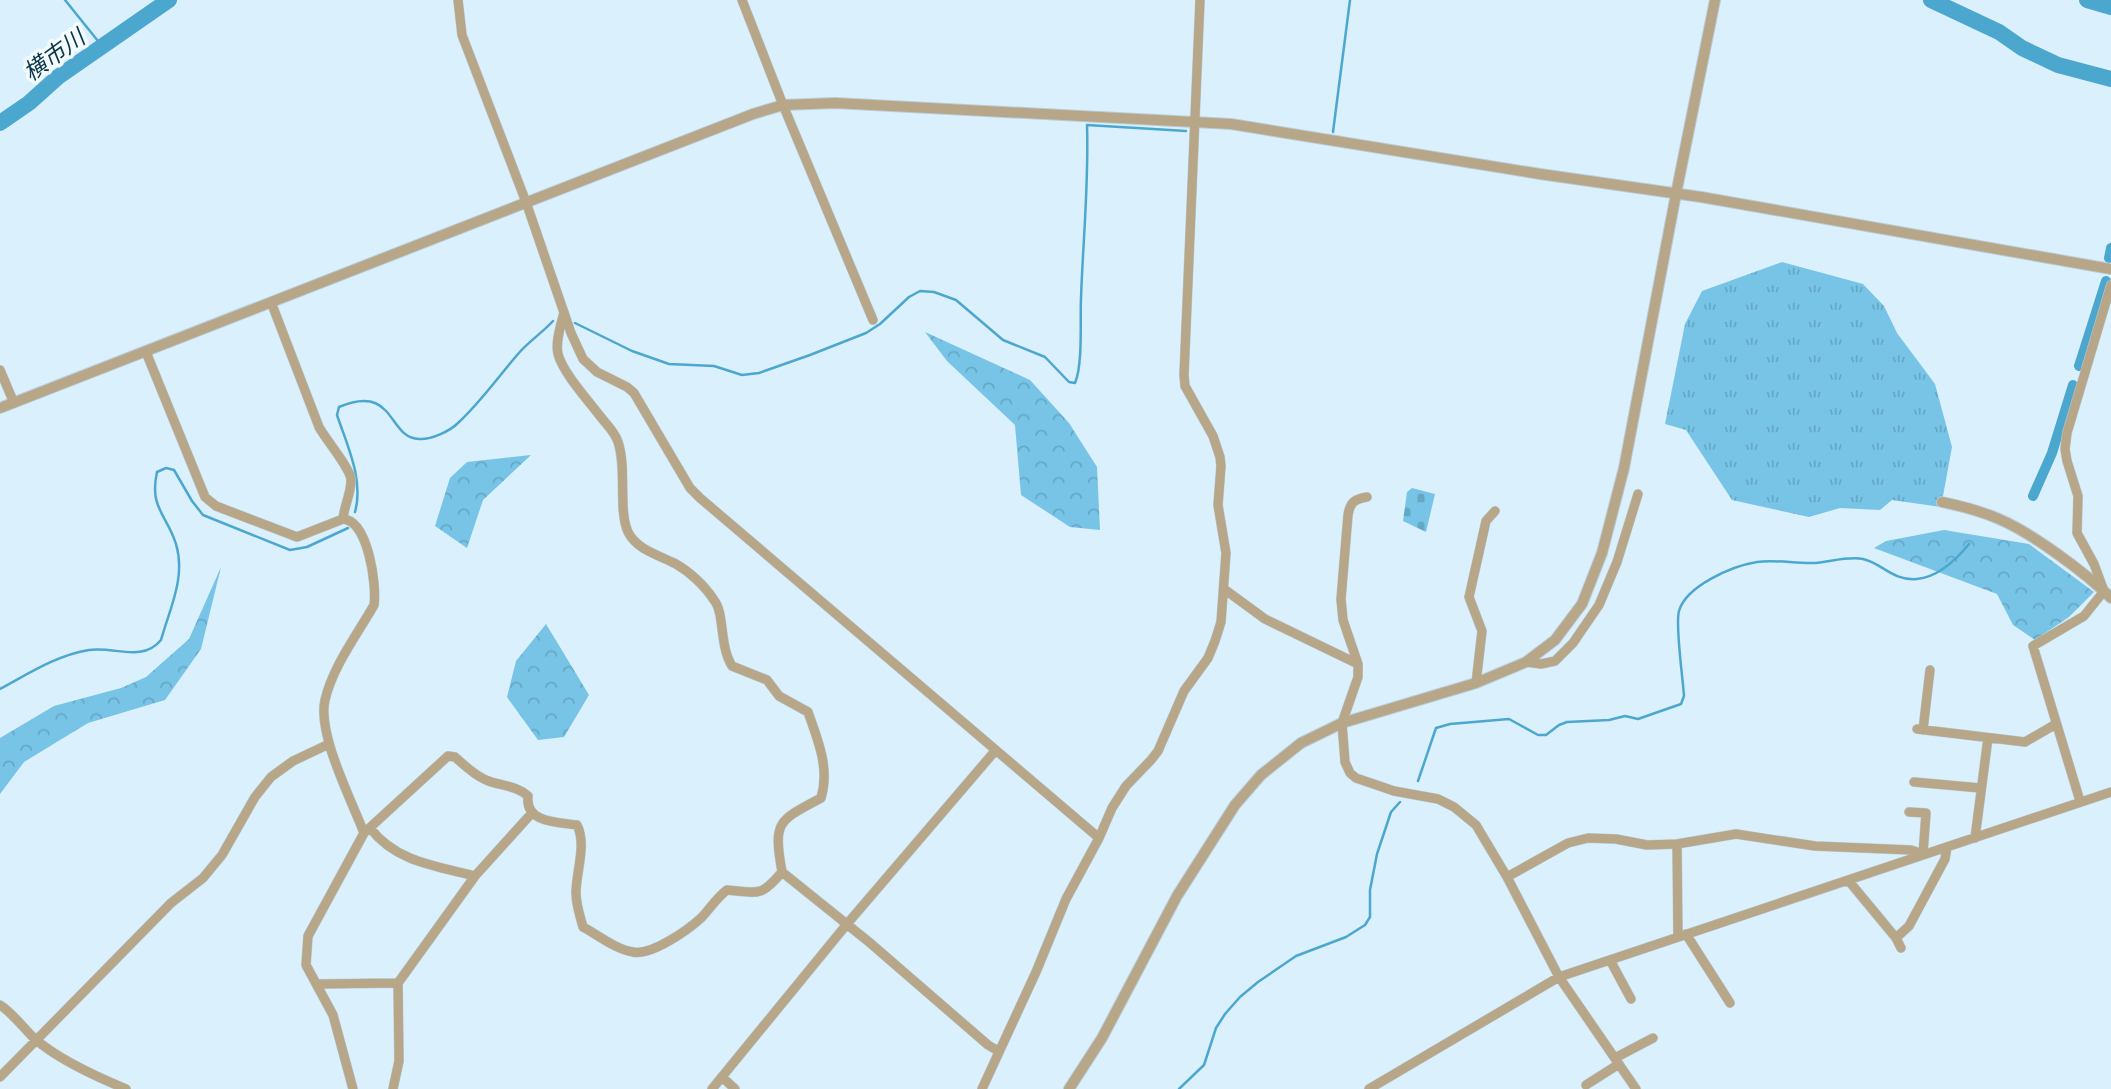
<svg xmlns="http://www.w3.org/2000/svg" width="2111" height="1089" font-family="Cabin,'Noto Sans JP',sans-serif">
<defs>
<pattern id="forest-crowns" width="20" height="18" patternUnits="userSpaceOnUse" patternTransform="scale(1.75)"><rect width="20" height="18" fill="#77c4e7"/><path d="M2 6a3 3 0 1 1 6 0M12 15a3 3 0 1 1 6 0" fill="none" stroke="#65a8c6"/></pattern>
<pattern id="cemetery-stones" width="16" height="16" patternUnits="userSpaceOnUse" patternTransform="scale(1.75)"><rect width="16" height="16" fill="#77c4e7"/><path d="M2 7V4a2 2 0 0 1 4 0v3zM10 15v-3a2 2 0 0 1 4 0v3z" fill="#65a8c6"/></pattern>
<pattern id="park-tufts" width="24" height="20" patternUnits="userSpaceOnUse" patternTransform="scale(1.75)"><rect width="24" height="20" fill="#77c4e7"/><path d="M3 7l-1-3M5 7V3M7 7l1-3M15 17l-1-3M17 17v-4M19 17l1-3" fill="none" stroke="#65a8c6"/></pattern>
</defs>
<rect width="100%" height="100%" fill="#daf0fc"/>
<path fill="url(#forest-crowns)" d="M925,332L1030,380L1069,423L1097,467L1100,530L1070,527L1021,495L1015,425L947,361Z
M531,455L483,500L467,548L435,526L450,478L467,462Z
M1944,530L2029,544L2094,592L2069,617L2035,640L2013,625L1997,594L1874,548L1886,541Z
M221,567L201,649L165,700L88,723L24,762L0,794V738L54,706L121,688L146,677L189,639Z
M546,624L589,695L564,737L538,740L507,697L516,661Z"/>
<path fill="url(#cemetery-stones)" d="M1412,488L1435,494L1426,532L1403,521L1407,492Z"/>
<path fill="url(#park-tufts)" d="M1782,262L1863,284L1884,306L1897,333L1935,384L1952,447L1941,507L1892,500L1880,510L1840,508L1809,517L1732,500L1686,430L1665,424L1685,324L1702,291Z"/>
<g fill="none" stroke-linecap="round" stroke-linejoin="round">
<path stroke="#4ca7cf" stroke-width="2.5" d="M65,0L102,46
M1333,132L1350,0
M575,323L632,351L669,364L714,366L742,375L759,373L810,355L866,333L880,324L909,297L920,291L934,292L956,300L1003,340L1045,357L1069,382L1075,383C1083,365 1080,319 1081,298C1083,240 1089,183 1087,125L1186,131
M355,512C364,480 347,445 337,415L339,407C396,383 387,438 419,439C431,440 450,431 458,423C479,404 499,376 518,354C528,342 542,333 553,321
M0,689C28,674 57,655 89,650C114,646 142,663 161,640C170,608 186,577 176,544C167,515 149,508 157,472L166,468L174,470L192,501L203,515L290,550L307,547L348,528
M1418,781L1436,728L1450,724L1509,719L1538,735H1546L1559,725L1567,722L1609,720L1625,716L1638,719L1681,704L1684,696C1683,679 1675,625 1679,611C1686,586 1732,566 1757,562C1775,559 1796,564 1815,563C1830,562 1847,556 1863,559C1882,563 1892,581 1917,579C1938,577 1956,560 1969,544
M1179,1089L1204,1065L1216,1028L1225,1014L1240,997L1258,982L1296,956L1346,937L1365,925L1370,917V890L1377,854L1391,812L1400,802"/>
<path stroke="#4ca7cf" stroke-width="10" d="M2109,258L2111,248
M2079,366L2106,281
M2033,496L2052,453L2073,385"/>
<path stroke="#4ca7cf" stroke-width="16" d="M1931,0L1999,32L2022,48L2058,65L2111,79
M2087,0L2111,7
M0,123L29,103L58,77L169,0"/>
<g stroke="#b8cdd8" stroke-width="10">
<path id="minor" d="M458,0L462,35L526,202L571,333L583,359L597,372L627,387L634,393L690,488L700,498L1099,838
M742,0L783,105L873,320
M271,302L319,427C326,440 351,469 351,480C351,494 344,506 343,519
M564,312C561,325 555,342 558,354C563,373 588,400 600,416C606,424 615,432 618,442C627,468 618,510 628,532C637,550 659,555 676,564C690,572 705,586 714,600C725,614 719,645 732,666L767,680L779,696L808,712C818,741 830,768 821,798C778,821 773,821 782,872L869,942L988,1045L998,1051
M146,352L205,497L216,506L297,537L343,519C368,520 377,585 374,605C357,635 333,666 325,700C317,734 352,801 364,833
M0,370L14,403
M1367,497C1355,499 1350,502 1348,515L1341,599L1343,620L1358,664V677L1342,723L1345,762L1350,773L1356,778L1394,791L1438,799L1454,807L1476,825L1507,877L1559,977L1636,1089
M1224,589L1265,619L1358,664
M1526,662L1541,664L1555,661L1573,643L1599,605L1617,562L1638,494
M1476,683L1482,631L1469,597L1486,521L1495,511
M1917,729L2025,742L2056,724
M1923,730L1930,670
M1914,782L1980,788
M2080,801L2033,646L2084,616L2104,591L2094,564L2077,533L2078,496L2067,461L2065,449L2067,433L2111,285
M370,828C396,862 436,866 475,876
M1975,838L1988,738
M1677,844L1736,834L1815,846L1911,850L1923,854L1926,813L1909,812
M1507,877L1568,843L1588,838L1616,839L1647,845L1677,844L1678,937
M1848,880L1896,938L1901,948
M1686,934L1730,1003
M1896,938L1909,926L1945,859L1947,847
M1610,960L1631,999
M317,984L398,983
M0,1005C14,1014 23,1028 35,1039C59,1060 97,1077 126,1089
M1615,1058L1653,1038
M0,1077L171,903L203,878L222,855L255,797L271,777L293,761L329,744
M722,1077L735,1089
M1586,1085L1619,1064
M353,1089L333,1015L306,965L308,936L364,833L448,756L455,757C464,765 474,775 486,780C500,786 516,785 528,796C525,823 557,822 577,825C587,845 576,871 576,893C576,905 580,916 583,927C598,935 615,949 633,952C651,956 688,930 701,918C710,909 716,898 727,890C759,893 761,897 782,872
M393,1089L399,1061L398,983L475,876L531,814
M712,1089L847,924L995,751
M982,1089L1036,972L1066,899L1099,838L1112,808L1126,786L1151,760L1158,751L1184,691L1208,658L1215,641L1221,622L1226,553L1218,505L1221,466L1220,457L1213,436L1185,386L1184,375L1200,0
M1369,1089L1559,977L2111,792"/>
</g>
<g stroke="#b8cdd8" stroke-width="12">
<path id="tertiary" d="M0,408L753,114L783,105L835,103L1231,124L1540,174L1701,197L2111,269
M1942,502C1961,506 1981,511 1999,519C2032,533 2086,573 2111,598
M1069,1089L1102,1038L1177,896L1235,805L1261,775L1301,743L1342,723L1476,683L1526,662L1555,640L1582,604L1602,553L1624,468L1676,194L1715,0"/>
</g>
<use href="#minor" stroke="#b8a688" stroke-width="9"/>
<use href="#tertiary" stroke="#b8a688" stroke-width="10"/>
</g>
<g text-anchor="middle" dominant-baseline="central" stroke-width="7" stroke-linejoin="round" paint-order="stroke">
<g font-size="23" font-style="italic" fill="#0b3546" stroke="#f3fbff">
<text transform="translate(54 55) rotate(-36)">横市川</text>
</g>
</g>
</svg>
